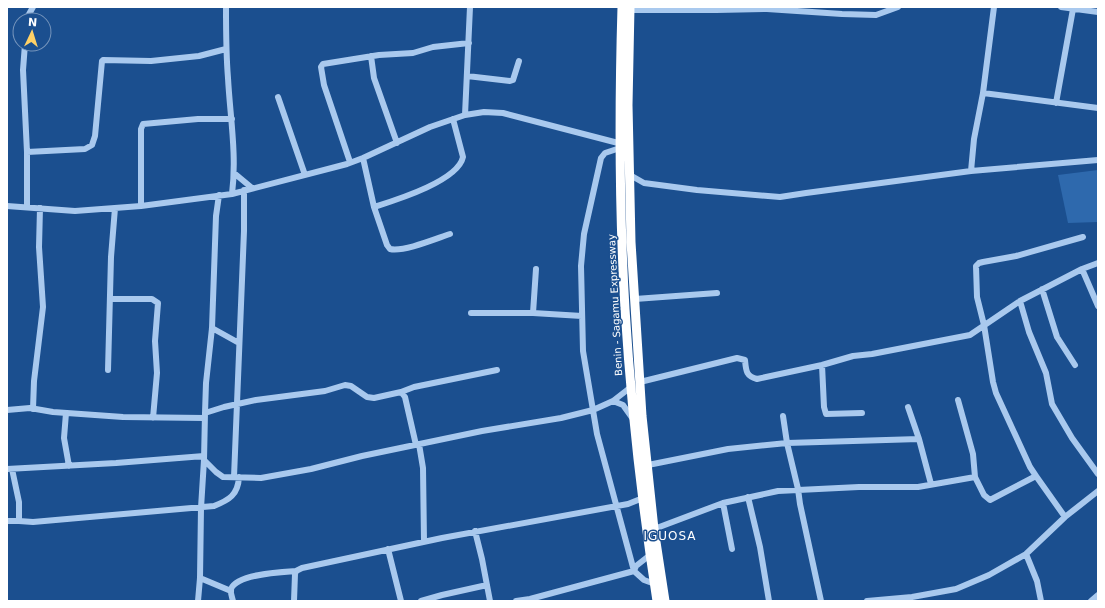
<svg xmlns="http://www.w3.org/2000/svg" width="1105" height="608" font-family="'DejaVu Sans',sans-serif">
<rect width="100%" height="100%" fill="#1b4f8f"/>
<path fill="#2e69ad" d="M1098,170V222L1068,223L1058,175Z"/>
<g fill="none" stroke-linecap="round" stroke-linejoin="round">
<path stroke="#a9c9ee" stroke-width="6" d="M226,7C226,31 226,54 228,78C230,116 237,155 232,194
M1061,7L1098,12
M630,10H716L767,9L842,14L876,15L898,7
M27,20L28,16L33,7
M25,44L23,70L27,152V207
M371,56L374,78L397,143
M467,76L510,81L513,80L519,61
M983,93L1098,108
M278,97L305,175
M1056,103L1073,9
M465,115L470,7
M620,148L605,153L601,158L584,234L581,266L583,351L597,434L634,571L644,580L655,584
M27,152L85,149L92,145L95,136L102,61L103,60L151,61L199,56L226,49
M363,158L374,207L387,245L390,249C404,252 435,239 450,234
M350,162L324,85L321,67L323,64L379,55L413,53L433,47L469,43
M971,171L974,139L983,93L994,7
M234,173L252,188
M630,175L644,183L697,190L780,197L806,193L971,171L1098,160
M7,206L75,211L141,206L232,194L347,164L363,158L430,127L465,115L484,112L503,113L622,144
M141,206V129L143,124L198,119H232
M374,207C396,200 458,181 463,157L453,119
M1082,269L1098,306
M1042,289L1057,337L1075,365
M111,299H152L158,303L155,341L157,373L153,418
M635,299L717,293
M1020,301L1029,332L1046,373L1052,404L1072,438L1098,474
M471,313H533L582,316
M533,313L536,269
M212,328L239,343
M822,365L824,407L826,414L862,413
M108,370L111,257L115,208
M640,382L737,358L745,360C746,371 746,376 757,379L822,365L853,356L872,354L970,335L1020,301L1082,269L1098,263
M401,392L414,387L497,370
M958,400L973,454L975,477L984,495L990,500L1036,476L1030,467L996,393L993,382L984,325L977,297L976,266L979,263L983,262L1016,256L1083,237
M613,401L623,405L633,419
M908,407L919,439L931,484
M33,409L34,381L43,307L39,247L40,208
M7,410L30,408L53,412L123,417L204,418
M66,413L64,438L69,466
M205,413L224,407L256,400L325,391L345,385L351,386L367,397L374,398L401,392L405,397L416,445
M419,444L423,468L424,541
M204,460L216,472L223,477L261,478L311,469L362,456L482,431L561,418L593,410L613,401L631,387
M648,465L728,449L787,443L783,416
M7,469L116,463L204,456
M1036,476L1065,517
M234,477L244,231V190
M748,497L760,547L769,601
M723,503L732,549
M7,521H19V502L12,469
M19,521L33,522L214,506C229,500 238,495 239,477
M654,529L723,503L778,491L859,487H918L975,477
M475,531L482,559L490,601
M388,549L401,601
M1026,554L1037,581L1041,601
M200,578L231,591
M198,601L200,578L201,508L204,460L205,413L206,383L212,328L216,216L219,195
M233,601C232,597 230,592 231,589C237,574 282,572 296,571
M294,601L295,574L296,571L302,568L442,538L628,504L643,498
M421,601L442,595L487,585
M516,601L530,599L634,571L636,566L650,555
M821,601L800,504L798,489L787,443L919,439
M867,601L912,597L956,589L989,575L1026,554L1065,517L1098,491
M1091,601L1098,595"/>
<path stroke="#fff" stroke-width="9" d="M622,7C619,108 619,209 625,309C631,407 642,504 657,601
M630,7L628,105L631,242L642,416L654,529L665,601"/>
</g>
<g text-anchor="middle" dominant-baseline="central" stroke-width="3" stroke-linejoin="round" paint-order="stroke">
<g font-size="10" fill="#fff" stroke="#1b4f8f">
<text transform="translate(615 305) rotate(-93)">Benin - Sagamu Expressway</text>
</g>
<g font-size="12" letter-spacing="1" fill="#fff" stroke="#1b4f8f">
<text x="670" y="536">IGUOSA</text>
</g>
</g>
<rect width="1105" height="608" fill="none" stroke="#ffffff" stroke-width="16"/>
<g transform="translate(32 32) rotate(4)"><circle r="19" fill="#1b4f8f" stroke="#7695bc"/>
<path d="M0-3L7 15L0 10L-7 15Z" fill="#ffd166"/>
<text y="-6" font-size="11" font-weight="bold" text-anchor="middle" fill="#ffffff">N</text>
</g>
</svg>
